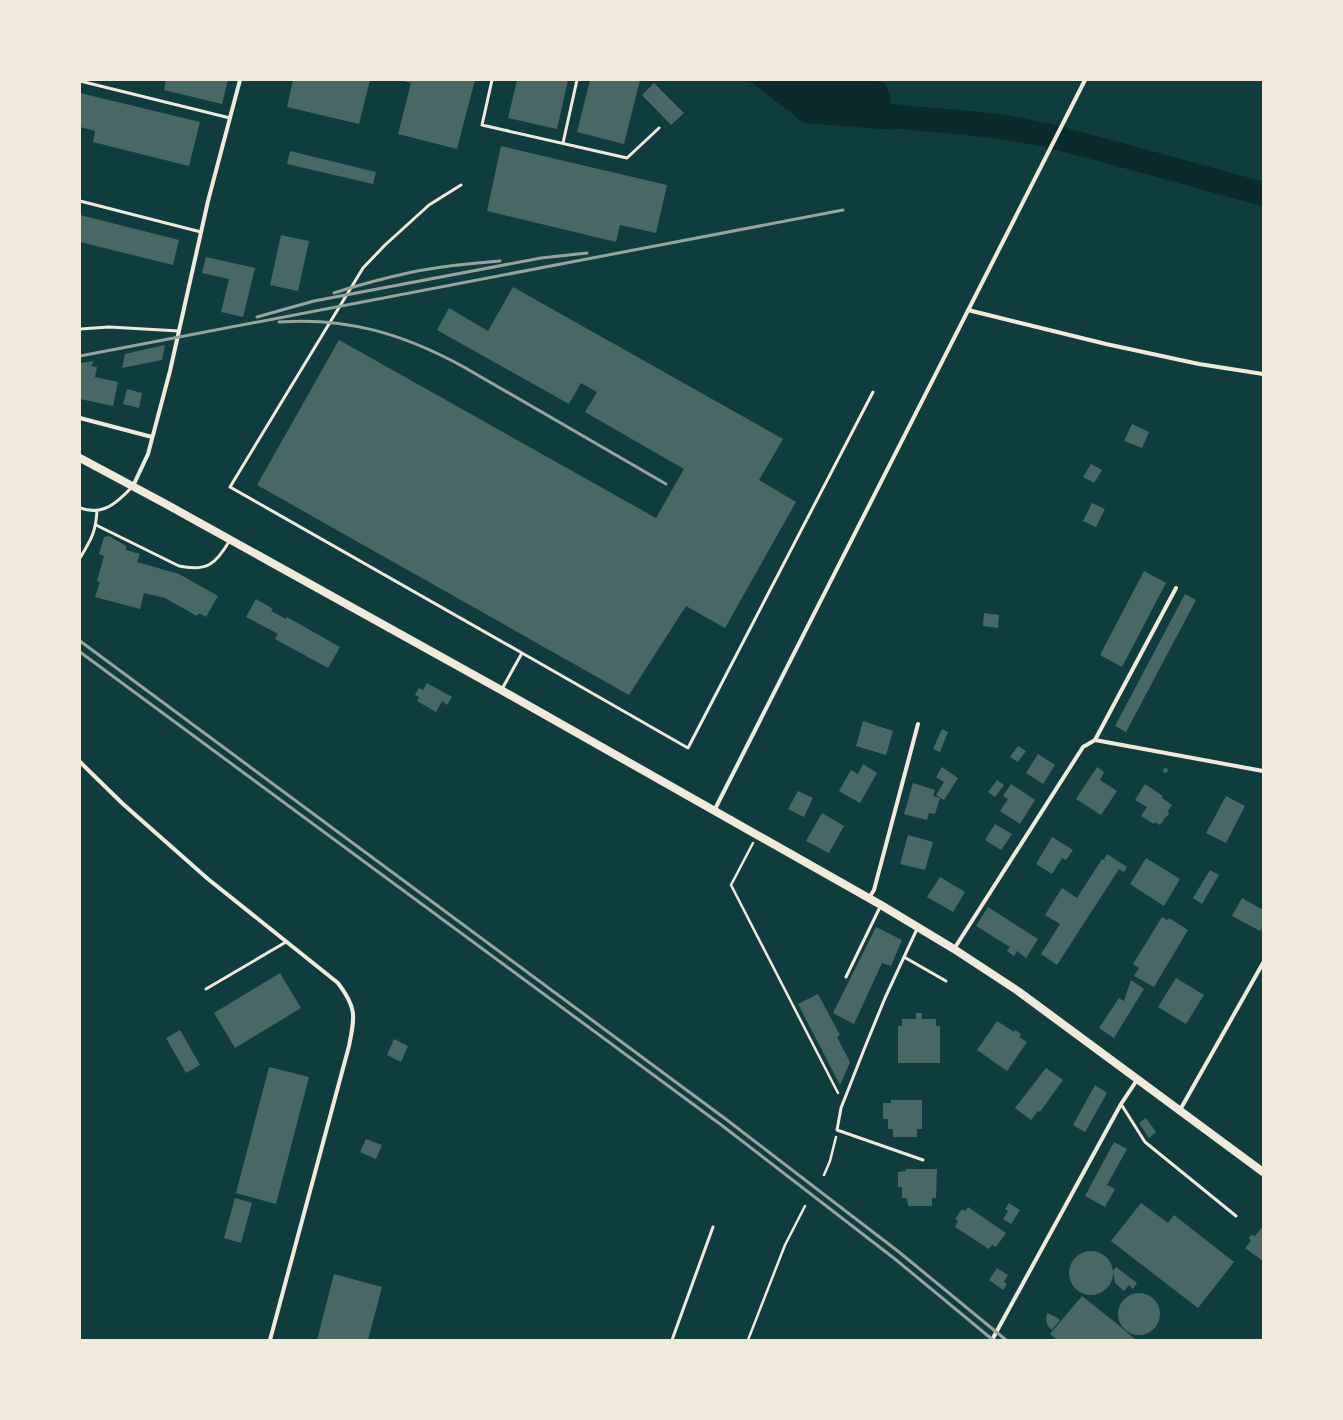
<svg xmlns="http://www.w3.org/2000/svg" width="1343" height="1420" font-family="Mulish,sans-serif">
<rect width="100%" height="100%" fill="#0f3d3e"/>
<path fill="#0a2a2b" d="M748,80H873L886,84L890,96L895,130L804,123Z"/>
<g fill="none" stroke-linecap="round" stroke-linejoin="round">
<path stroke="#0a2a2b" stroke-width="24" d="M861,113L921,119L969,123L1009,128L1046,135L1114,153L1263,194"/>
</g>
<path fill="#486865" d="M166,80H228L222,104L164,90Z
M293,80H370L359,124L287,107Z
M400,80H475L457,149L398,134L411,83Z
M517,80H568L557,129L508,118Z
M590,80H640L624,144L577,132Z
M654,83L684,113L671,125L642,95Z
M80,93L200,122L189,166L93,142L95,131L80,127Z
M501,146L667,185L656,233L620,225L616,242L487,211Z
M290,151L376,172L373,184L287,164Z
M80,215L179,240L173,265L80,242Z
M281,235L309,241L298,291L270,285Z
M206,257L255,268L243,317L221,312L229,279L202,273Z
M513,287L783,439L759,480L796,502L725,628L686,606L629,695L257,485L339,340L656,518L684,469L585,412L597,392L581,383L569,404L437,330L449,308L488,331Z
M165,345L162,360L122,368L125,354Z
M94,361L91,366L97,367L95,377L118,382L113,406L80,399V363Z
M127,389L142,393L139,408L123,404Z
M1132,424L1149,432L1142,448L1124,441Z
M1091,464L1102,470L1094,483L1083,477Z
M1092,503L1105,509L1096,527L1083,521Z
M109,536L126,546V550L140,554L137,562L179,574L218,596L206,617L199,613L197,616L165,598L144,593L140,609L95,597L100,582L97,581L104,556L99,554L104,537Z
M1144,571L1166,583L1122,667L1100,655Z
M1185,594L1196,600L1126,732L1115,726Z
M256,599L273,609L271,611L286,619L287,617L340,647L328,668L275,639L278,634L246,617Z
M984,613L999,615L998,628L983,626Z
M427,683L452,697L447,705L442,701L436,712L417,701L419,697L415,695L419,688L423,690Z
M863,721L893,731L886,755L856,746Z
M942,729L948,732L940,752L933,749Z
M1018,746L1026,751L1018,762L1010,757Z
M1038,754L1055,765L1043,784L1026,773Z
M863,764L877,773L860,803L839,791L851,770L858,774Z
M942,767L958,778L944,800L936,795L944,782L936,777Z
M1097,767L1104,772L1100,780L1117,791L1101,815L1076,799Z
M1164,768L1168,769L1167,773L1163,772Z
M997,780L1004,785L995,797L988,792Z
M913,783L935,790L933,796L940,798L935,814L929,813L927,820L904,814Z
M1011,784L1035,800L1020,824L1000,811L1008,799L1003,796Z
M1145,784L1163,796L1162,798L1172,805L1168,811L1169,814L1165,818L1160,825L1155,822L1154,824L1141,816L1147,807L1135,800Z
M798,791L813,798L804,817L788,809Z
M1226,796L1245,806L1226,843L1206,833Z
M822,813L844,826L829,853L806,841Z
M995,824L1012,834L1001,850L985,840Z
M908,835L933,842L925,870L900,864Z
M1052,837L1073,850L1066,860L1062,858L1052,874L1036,864Z
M1107,854L1127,867L1124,872L1119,869L1057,965L1041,954L1060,924L1045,915L1062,888L1077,898L1102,859L1107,861L1104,859Z
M1146,858L1180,879L1164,906L1130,884Z
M1210,870L1219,875L1202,904L1193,898Z
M940,877L965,892L953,912L927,897Z
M1242,898L1263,910V926L1260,931L1232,916Z
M988,907L1038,939L1026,958L1017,951L1014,956L1007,951L1010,947L976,926Z
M1162,917L1168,920L1169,918L1188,930L1154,987L1134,976L1139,968L1133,964Z
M876,927L902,940L891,966L882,963L854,1024L833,1013Z
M280,973L301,1008L235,1048L214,1013Z
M1176,978L1204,995L1186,1024L1158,1007Z
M1131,980L1144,989L1114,1038L1099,1028L1119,998L1124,1001Z
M818,994L840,1035L837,1037L850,1062L840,1085L798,1004Z
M916,1013H922V1019H936V1026H940V1063H898V1026H902V1019H916Z
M997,1021L1014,1032L1015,1030L1021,1034L1019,1037L1027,1042L1007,1071L977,1050Z
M180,1030L200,1065L186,1073L166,1038Z
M394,1039L408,1046L401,1062L387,1055Z
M269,1067L309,1077L276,1204L236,1193Z
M1046,1068L1063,1080L1040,1112L1038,1111L1031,1120L1015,1108Z
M1095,1085L1107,1093L1085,1132L1073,1125Z
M891,1100H922V1129H917V1137H893V1129H888V1119H883V1103H891Z
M1146,1118L1156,1132L1149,1138L1139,1123Z
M366,1139L382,1145L376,1159L360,1152Z
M1114,1142L1127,1149L1107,1185L1115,1189L1105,1207L1085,1196Z
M906,1169H937L936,1198H932V1206H908L907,1198H902V1187H898V1172L906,1171Z
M235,1198L252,1203L241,1243L224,1238Z
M1009,1203L1020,1210L1011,1224L1003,1219L1008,1211L1005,1209Z
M1141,1203L1168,1223L1174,1215L1234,1262L1198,1308L1111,1241Z
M968,1207L1006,1233L996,1247L992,1245L989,1249L955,1227L958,1221L955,1219L962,1209L965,1211Z
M1263,1226V1261L1245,1248L1251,1241L1249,1238L1251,1235L1255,1236Z
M1069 1273a22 22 0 1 1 44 0a22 22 0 1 1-44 0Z
M1116,1267L1137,1283L1133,1289L1129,1285L1124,1291L1115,1283L1113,1271Z
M997,1268L1008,1275L1004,1282L1007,1284L1003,1290L989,1280Z
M334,1274L382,1287L368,1340H317Z
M1118 1314a21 21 0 1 1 42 0a21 21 0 1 1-42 0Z
M1082,1296L1116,1323L1136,1340H1057L1050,1334Z
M1047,1313L1056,1317L1060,1320L1052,1330L1048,1326L1046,1320Z"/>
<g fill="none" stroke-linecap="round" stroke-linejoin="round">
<path stroke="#f1e9da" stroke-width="2.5" d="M753,843L731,885L838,1093
M824,1175L830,1161L836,1137
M748,1340L785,1245L805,1206"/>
<path stroke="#f1e9da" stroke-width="3" d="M492,80L482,125L627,158L659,128
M80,81L230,118
M563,143L577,80
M461,185L429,205L385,245L363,268L230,487L522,653
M80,201L201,232
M80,329L109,327L179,331
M80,508C103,516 117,503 132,487
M96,525L179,566C207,572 216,564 230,540
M80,558C91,540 96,532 97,510
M502,689L522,653L688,748L873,392
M917,929L885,998L865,1047L841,1108L837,1130L923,1160
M904,957L946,981
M846,977L881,905
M206,989L286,942
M1121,1104L1145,1142L1236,1216
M672,1340L713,1227"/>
<path stroke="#f1e9da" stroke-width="4" d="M968,310L1106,344L1199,364L1263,374
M80,418L152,437
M133,486L148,454L170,371L208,201L240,80
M1095,740L1263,771
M80,762L123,804L208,879L338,983C357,1008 355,1016 349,1046L270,1340
M714,811L1085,80
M869,898L874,890L918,724
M954,949L1083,747L1095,740L1176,588
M1180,1110L1263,963
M992,1340L1121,1104L1137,1080"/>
<path stroke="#f1e9da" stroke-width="8" d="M80,458L164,503L501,690L881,905L954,949L1018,991L1263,1172"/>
<path stroke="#97a49c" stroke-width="3" d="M334,293C361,284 389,277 417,271C445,266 473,263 500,261
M257,317L314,301L541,258L587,253
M279,322C347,317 403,334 462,366L666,484
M80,356L843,210
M80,641L727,1120L899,1252L1006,1340
M80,652L724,1127L895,1259L993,1340"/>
</g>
<rect width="1343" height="1420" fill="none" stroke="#f1e9da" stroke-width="162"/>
</svg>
